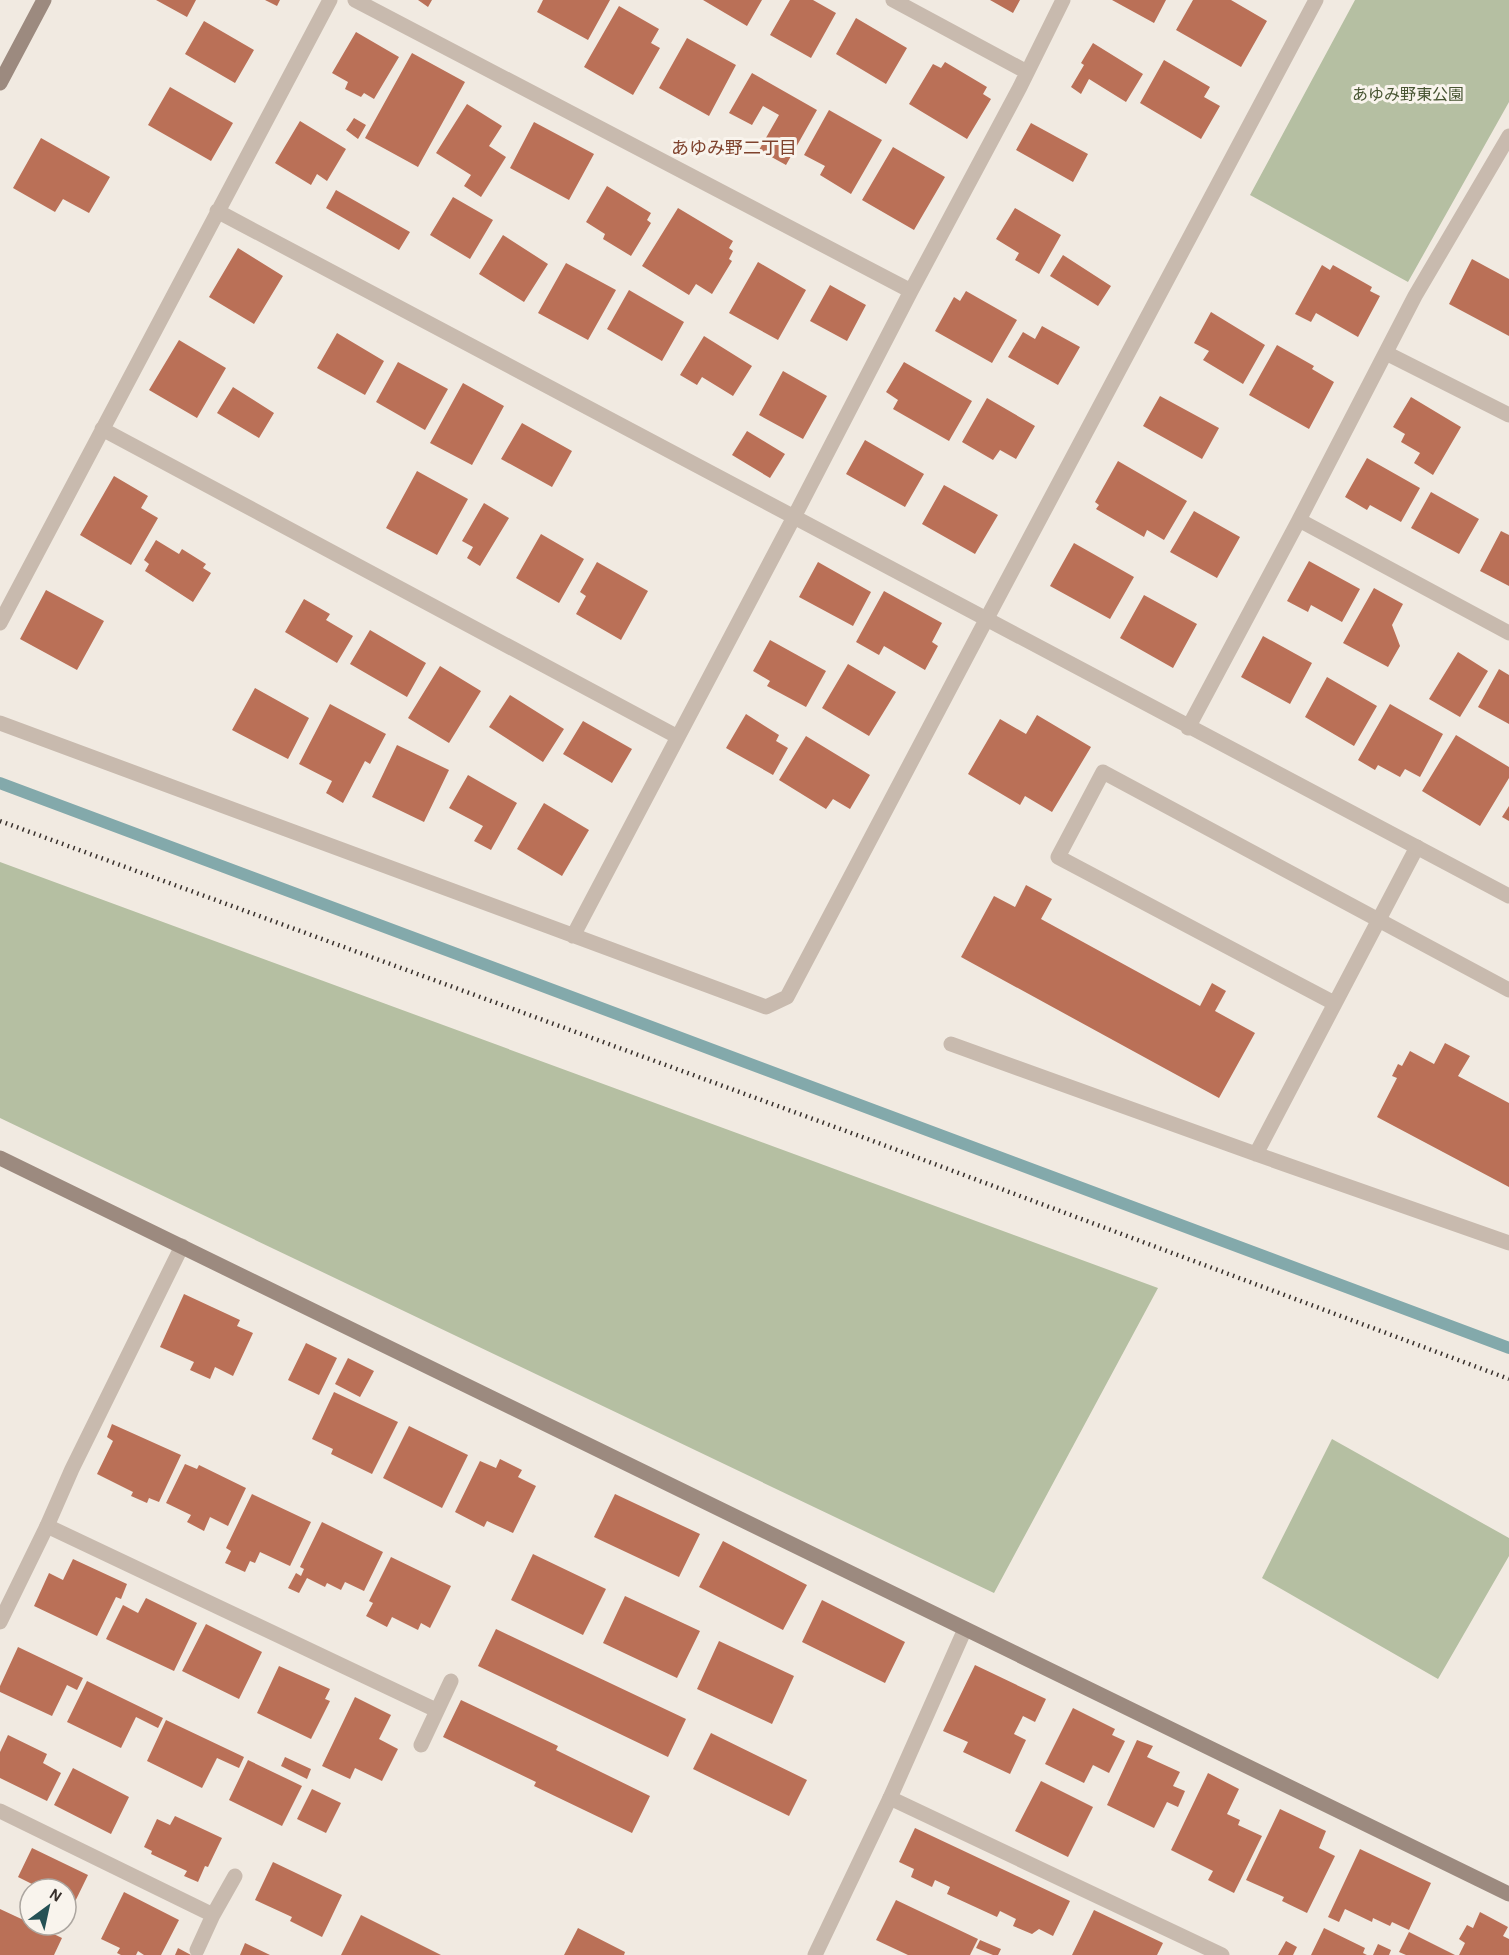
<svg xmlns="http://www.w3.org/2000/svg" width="1509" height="1955" font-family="'Alegreya Sans','Noto Sans JP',sans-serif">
<rect width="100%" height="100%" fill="#f1eae1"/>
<path fill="#b5bfa2" d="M1355,0H1509V102L1408,282L1250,195Z
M0,862L1158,1288L994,1593L0,1118Z
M1332,1439L1509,1538V1556L1438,1679L1262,1578Z"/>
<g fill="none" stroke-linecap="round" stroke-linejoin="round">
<path stroke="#83a9ab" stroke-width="12" d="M0,783L1509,1348"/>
</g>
<path fill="#ba7057" d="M156,0H196L187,17Z
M265,0H280L277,6Z
M418,0H432L428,7Z
M543,0H610L588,40L537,12Z
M703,0H762L747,26Z
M790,0H813L836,13L811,58L770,35Z
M990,0H1020L1013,13Z
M1112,0H1166L1154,23Z
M1193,0H1231L1267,21L1241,67L1176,30Z
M619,6L659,29L651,43L660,48L633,95L584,67Z
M856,18L907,48L886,84L836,54Z
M204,21L254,50L235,83L185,54Z
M356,32L399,57L374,99L364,93L361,97L345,89L348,82L332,73Z
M687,38L736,65L709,116L659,88Z
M1093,43L1143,74L1126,102L1089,79L1081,94L1071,87L1084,65L1081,63Z
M412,53L465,82L418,167L365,138Z
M1164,60L1210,87L1204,97L1220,106L1201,139L1140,103Z
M945,62L987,87L983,94L991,99L967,139L909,104L933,64L941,68Z
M752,73L817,110L786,165L759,150L779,115L763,106L752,125L729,113Z
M170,87L233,123L211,161L148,125Z
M467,104L502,126L489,146L506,157L481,197L464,186L471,175L436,153Z
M829,110L882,140L851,194L820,175L825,166L804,155Z
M354,118L366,125L358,139L346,130Z
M300,121L346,149L327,181L317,174L311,185L275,163Z
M534,122L594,154L569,200L510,168Z
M1031,123L1088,154L1073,182L1016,150Z
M41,138L110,177L89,213L63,199L55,212L13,188Z
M893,147L945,177L914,230L862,200Z
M607,186L651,213L647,220L651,223L631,256L603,239L605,234L586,222Z
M336,190L410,232L399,250L326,208Z
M453,197L493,220L470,259L430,235Z
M678,208L733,241L729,248L733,251L729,259L732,261L712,294L696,284L689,295L642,266Z
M1015,208L1061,235L1039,274L1015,260L1019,253L996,239Z
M503,235L548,264L524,302L479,274Z
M238,248L283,276L254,324L209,297Z
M1063,255L1111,286L1098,306L1050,276Z
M1472,259L1509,279V336L1449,304Z
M758,262L806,290L778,340L729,313Z
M566,263L616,290L588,340L538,313Z
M1322,265L1330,270L1333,265L1372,287L1370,291L1380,296L1358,337L1316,313L1311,322L1295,314Z
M830,285L866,305L847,341L810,321Z
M629,290L684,322L662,361L607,329Z
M966,291L1017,320L992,363L935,331L954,297L960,301Z
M1211,312L1265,345L1243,384L1203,360L1209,351L1194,343Z
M1042,326L1080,347L1058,385L1008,357L1023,332L1035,339Z
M337,333L384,361L365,395L317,368Z
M704,336L752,366L733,396L702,377L697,385L680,375Z
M179,340L226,368L197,418L149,390Z
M1277,345L1314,366L1312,369L1334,382L1309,429L1249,395Z
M398,362L448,389L425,430L376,402Z
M904,362L972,401L949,441L893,409L898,400L886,392Z
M783,371L827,396L803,439L759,415Z
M463,383L504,406L472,465L430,443Z
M233,387L274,413L259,438L217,413Z
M1160,396L1219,428L1202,459L1143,426Z
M1411,397L1461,427L1433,475L1414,463L1420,453L1401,442L1405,434L1393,427Z
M987,398L1035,426L1016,459L1000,450L993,460L962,442Z
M522,423L572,451L552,487L501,459Z
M747,431L785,454L770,478L732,455Z
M865,440L924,474L905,507L846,474Z
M1367,458L1420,488L1401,522L1370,505L1367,510L1345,497Z
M1118,461L1187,501L1164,540L1147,530L1144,537L1096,509L1099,505L1095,502Z
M417,471L468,499L437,555L386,528Z
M114,476L148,496L141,508L158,518L131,565L80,535Z
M944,485L998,515L975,554L922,524Z
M1431,492L1479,519L1459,554L1411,528Z
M484,503L509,518L480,566L467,558L473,547L462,541Z
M1194,511L1240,537L1217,578L1170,552Z
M1501,531L1509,535V586L1480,571Z
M541,534L584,559L559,603L516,578Z
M156,540L179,554L182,549L206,564L203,568L211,573L193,602L145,571L149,564L144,560Z
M1074,543L1134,577L1110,619L1050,586Z
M1309,561L1360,589L1342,622L1311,605L1308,612L1287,601Z
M597,562L648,591L621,640L576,614L586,596L580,592Z
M818,562L871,592L853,626L799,597Z
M1374,588L1403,604L1392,625L1400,646L1388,667L1343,643Z
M46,590L104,621L77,670L20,639Z
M884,591L942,623L932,642L938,646L925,670L884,646L879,655L856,642Z
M1144,595L1197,624L1173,668L1120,638Z
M304,599L330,614L326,620L353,636L337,663L285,632Z
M370,630L426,663L407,697L350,664Z
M1263,636L1312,663L1290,704L1241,677Z
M770,640L826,671L806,707L767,686L770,681L753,671Z
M1458,652L1488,671L1460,717L1429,699Z
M848,664L896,692L869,736L822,708Z
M440,666L481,691L449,743L408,718Z
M1499,669L1509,675V724L1478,707Z
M1327,677L1377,706L1354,746L1305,717Z
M255,688L309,718L288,759L232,730Z
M510,695L564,729L543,762L489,727Z
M330,704L386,734L370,764L365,761L343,803L326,793L332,781L299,764Z
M1390,704L1443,734L1420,777L1405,769L1400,777L1378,765L1375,770L1358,760Z
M746,714L779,735L776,741L788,748L773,775L726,748Z
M1037,715L1091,747L1052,812L1025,796L1020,805L968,774L1000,719L1026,734Z
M583,721L632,749L612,783L563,754Z
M1456,735L1509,767V778L1480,826L1422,791Z
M806,736L870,775L850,809L833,799L826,809L779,780Z
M397,745L449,770L424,822L372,797Z
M468,775L517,803L491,850L474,841L483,826L449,808Z
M544,803L589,830L562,876L517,849Z
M1509,806V821L1502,817Z
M1026,885L1052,899L1041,919L1200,1006L1212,983L1226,991L1215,1011L1255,1033L1219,1098L961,957L994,896L1015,907Z
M1445,1043L1470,1056L1458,1076L1509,1103V1187L1377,1117L1397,1078L1392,1076L1398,1064L1402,1066L1410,1051L1434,1064Z
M184,1294L240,1320L237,1326L253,1333L233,1376L215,1367L210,1379L190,1370L194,1362L160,1347Z
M306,1343L337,1358L319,1395L288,1380Z
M348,1358L374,1371L360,1397L335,1384Z
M334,1392L398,1422L372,1474L331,1454L333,1449L312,1439Z
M112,1424L181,1455L159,1502L149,1498L147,1503L131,1496L133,1492L97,1474L113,1441L107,1437Z
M409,1426L468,1455L442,1508L383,1478Z
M500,1459L522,1470L518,1477L536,1486L513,1533L487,1521L484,1527L455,1512L480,1461L496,1468Z
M185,1464L197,1469L199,1465L246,1488L228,1526L210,1517L204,1531L187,1522L191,1515L166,1503Z
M252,1494L311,1522L290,1566L260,1552L255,1563L250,1561L245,1572L225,1563L231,1551L226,1548Z
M615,1494L700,1534L679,1577L594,1537Z
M322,1522L383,1552L364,1591L345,1582L341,1590L327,1583L325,1587L307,1578L299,1593L288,1588L296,1573L301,1576L304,1569L300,1567Z
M723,1541L807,1585L783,1630L699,1587Z
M533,1554L606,1589L583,1635L511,1600Z
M391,1557L451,1586L430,1628L421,1623L418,1630L392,1617L387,1627L366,1616L373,1603L369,1601Z
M73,1559L127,1584L121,1599L116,1597L97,1636L34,1606L49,1573L63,1580Z
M625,1596L700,1631L677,1678L603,1643Z
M146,1598L197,1623L174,1671L106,1639L123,1605L138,1613Z
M822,1600L905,1642L885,1683L802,1642Z
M206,1624L262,1652L239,1699L182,1671Z
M496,1629L686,1719L668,1757L478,1666Z
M719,1641L794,1676L772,1724L697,1689Z
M18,1647L83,1678L77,1690L67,1685L52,1716L0,1692V1686Z
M975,1665L1046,1699L1035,1722L1023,1716L1014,1734L1026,1740L1010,1774L963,1752L968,1742L943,1731Z
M279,1666L330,1689L325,1699L330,1701L311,1739L257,1713Z
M87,1681L163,1718L158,1728L136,1717L121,1748L67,1722Z
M355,1697L391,1715L379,1739L398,1749L382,1781L355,1768L350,1779L322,1766Z
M461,1700L558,1746L556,1750L650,1796L632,1833L534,1786L536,1782L443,1737Z
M1073,1708L1115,1729L1112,1735L1125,1741L1109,1773L1093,1765L1084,1783L1045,1764Z
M166,1720L244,1757L239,1768L217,1758L202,1788L147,1761Z
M711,1733L807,1780L789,1816L693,1769Z
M8,1735L47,1754L43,1763L61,1773L47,1801L0,1778V1752Z
M1137,1740L1153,1746L1147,1757L1180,1772L1173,1786L1185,1791L1178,1807L1167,1802L1154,1828L1107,1805Z
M285,1757L311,1769L307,1779L281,1766Z
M248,1760L302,1786L282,1826L229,1800Z
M73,1768L129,1797L111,1834L54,1805Z
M1208,1773L1239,1789L1227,1814L1240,1820L1238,1825L1262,1836L1234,1893L1208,1880L1213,1871L1171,1850Z
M1041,1781L1093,1807L1068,1857L1015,1831Z
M312,1789L341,1803L326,1833L297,1819Z
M1280,1809L1326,1831L1319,1848L1335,1856L1307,1913L1282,1901L1284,1897L1246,1880Z
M175,1816L222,1838L208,1867L205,1866L198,1882L184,1876L187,1871L151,1854L152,1851L144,1847L157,1819L170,1825Z
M915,1828L1070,1901L1053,1936L1039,1929L1032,1934L1013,1926L1016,1919L1000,1911L997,1917L947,1894L950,1887L935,1880L932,1887L911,1877L914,1869L899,1862Z
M32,1848L88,1875L69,1914L66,1912V1889H42L18,1877Z
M1360,1849L1431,1883L1409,1930L1392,1922L1390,1926L1373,1918L1372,1922L1345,1909L1339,1922L1328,1917Z
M273,1862L342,1895L322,1937L290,1921L292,1917L255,1900Z
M124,1892L179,1920L161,1955H144L138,1951L136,1955H121L117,1953L120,1948L101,1939Z
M896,1900L978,1939L970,1955H908L876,1940Z
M0,1909L30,1923V1925H35L62,1938L54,1955H0Z
M1094,1910L1163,1943L1157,1955H1072Z
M1480,1912L1508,1927L1503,1936L1509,1939V1955H1459L1465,1943L1459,1939L1467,1925L1473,1928Z
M361,1915L441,1955H341Z
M578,1928L625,1952L624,1955H564Z
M1324,1928L1365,1948L1363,1953L1367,1955H1311Z
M1409,1932L1455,1955H1406L1399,1952Z
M980,1940L1001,1949L998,1955H993L976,1948Z
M1286,1941L1297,1947L1293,1955H1278Z
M245,1943L270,1955H240Z
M1378,1944L1391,1950L1389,1955H1373Z
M178,1948L191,1955H175Z"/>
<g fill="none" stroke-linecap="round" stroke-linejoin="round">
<path stroke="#c8baae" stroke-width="15" d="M1334,1003L1058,857L1103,772L1509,990
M951,1044L1256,1154L1509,1243
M1256,1154L1417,847
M47,1526L436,1710
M421,1745L451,1681
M890,1798L1222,1955
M0,1811L213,1915
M197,1950L213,1915L235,1876"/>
<path stroke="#c8baae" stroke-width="15" d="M355,0L911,291
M893,0L1027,72
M217,211L1509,896
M1386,353L1509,415
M102,429L678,737
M1299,520L1415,296L1509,136
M0,623L330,0
M0,723L766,1007L787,997L986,620L1316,0
M1188,728L1299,520L1509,633
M573,936L794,517L911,291L1020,87L1063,0
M0,1622L47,1526L72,1469L182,1246
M815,1955L890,1798L965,1629"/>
<path stroke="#9c8a7f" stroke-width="15" d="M0,83L44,0
M0,1158L1509,1894"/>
<path stroke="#38302c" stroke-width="4.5" stroke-dasharray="1.5 4.5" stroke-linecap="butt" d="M0,821L865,1138L1509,1379"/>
</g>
<g text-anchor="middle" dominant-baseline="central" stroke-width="6" stroke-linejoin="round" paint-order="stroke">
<g font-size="16" fill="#475432" stroke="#f9f4ed">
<text x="1408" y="95">あゆみ野東公園</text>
</g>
<g font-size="18" fill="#7f422d" stroke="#f9f4ed">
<text x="734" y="149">あゆみ野二丁目</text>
</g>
</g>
<g transform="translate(48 1907) rotate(33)"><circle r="28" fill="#f9f4ed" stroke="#aca6a0" stroke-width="1.5"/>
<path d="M0-4.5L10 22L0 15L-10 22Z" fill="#255155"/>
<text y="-9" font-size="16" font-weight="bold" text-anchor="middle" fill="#38302c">N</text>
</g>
</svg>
